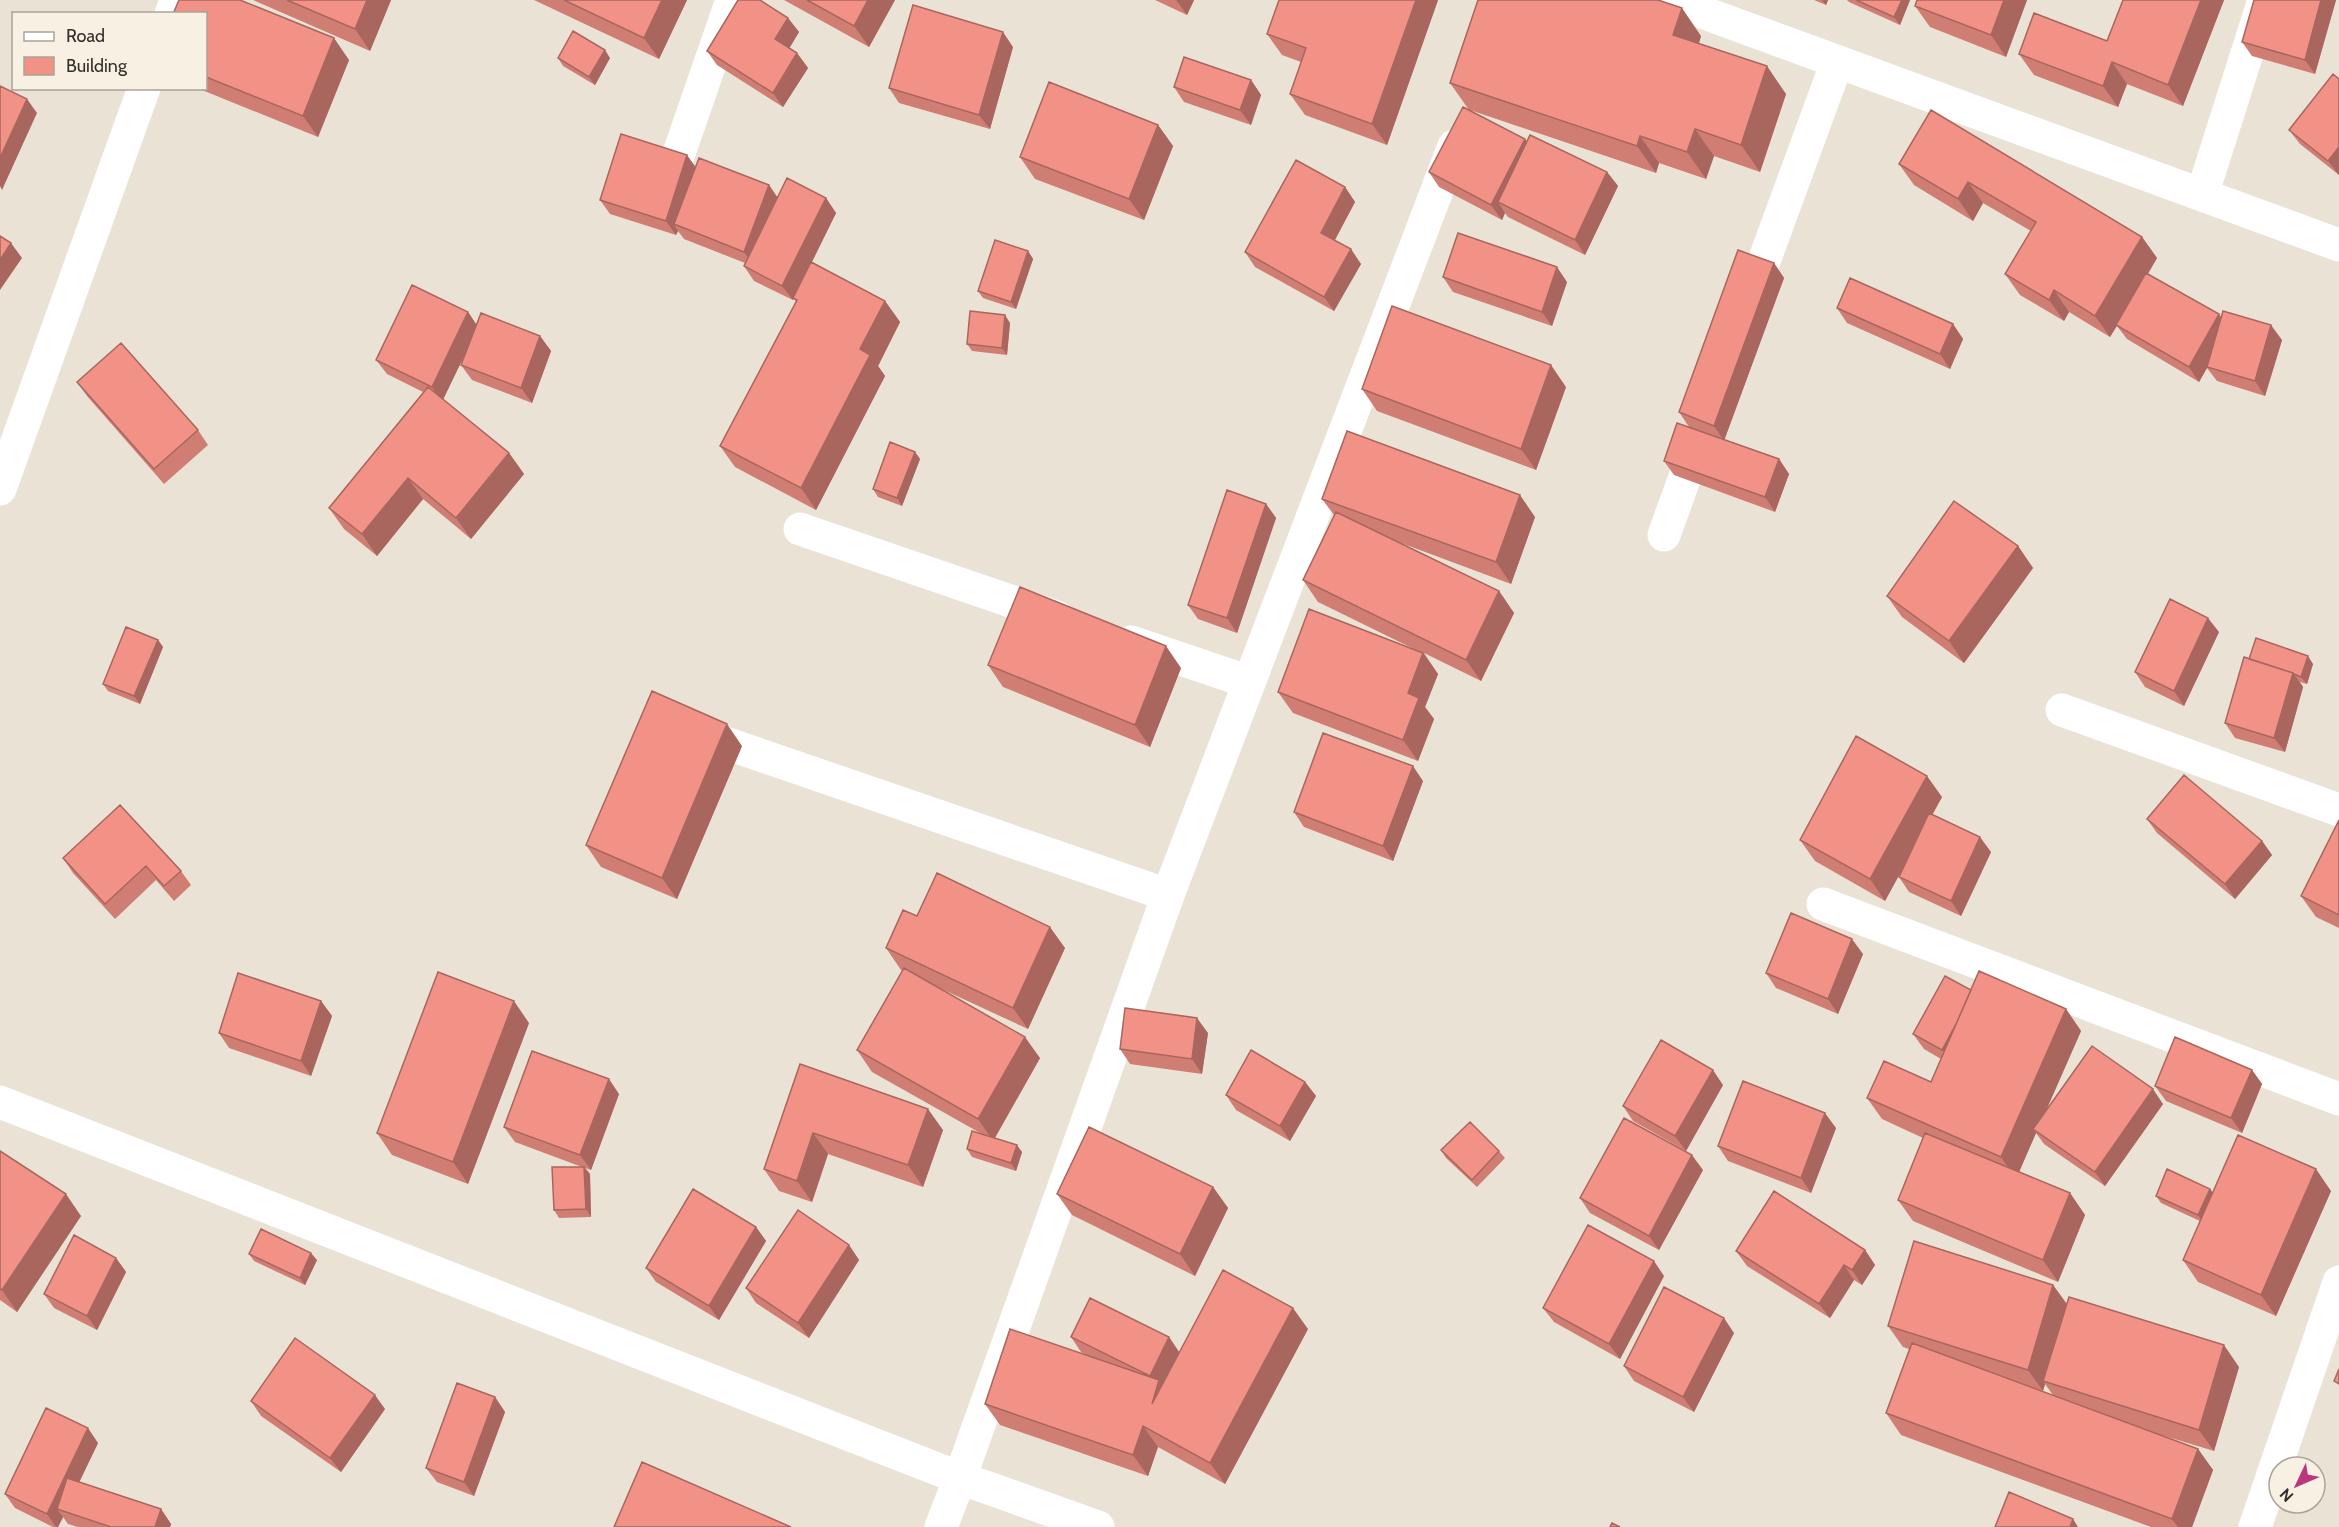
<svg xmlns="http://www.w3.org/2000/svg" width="2339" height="1527" font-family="Cabin,sans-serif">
<rect width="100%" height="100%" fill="#ebe2d6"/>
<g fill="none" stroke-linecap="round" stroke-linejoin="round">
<path stroke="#fff" stroke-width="33" d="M1669,0L2339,245
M171,14L176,0
M677,159L732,0
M2202,195L2264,0
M1749,302L1837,62
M0,489L144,88
M800,529L1057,617
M1664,535L1699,438
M1131,642L1249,682
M2062,710L2339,810
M699,734L1168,895
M1823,904L2339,1099
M0,1102L960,1478L941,1527
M1098,1527L960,1478L1168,895L1454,146
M2255,1527L2339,1282"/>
</g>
<path fill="#d07e73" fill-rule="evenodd" d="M253,0H391L370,51Z
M534,0H687L659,59Z
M784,0H895L869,47Z
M1155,0H1194L1187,15Z
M1279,0H1438L1387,145L1305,115L1290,94L1301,62L1282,55L1267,34Z
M1814,0H1828L1826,5Z
M1847,0H1910L1900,25L1849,2Z
M1917,0H2027L2006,57L1930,27L1915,6Z
M2123,0H2224L2183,106L2127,84L2118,107L2034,75L2019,54L2107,41Z
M2336,0L2315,74L2252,56L2242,42Z
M206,14L349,60L318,137L197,88H206Z
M788,18L799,32L789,48L797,53L808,68L783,107L717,65L707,51Z
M1701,36L1699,43L1786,94L1760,172L1714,156L1706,179L1659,163L1656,173L1470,110L1527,141L1607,172L1618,186L1585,255L1508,217L1505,213L1502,220L1439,187L1429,172L1469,110L1450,83Z
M1013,47L990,129L899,103L889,88Z
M558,58H610L595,85L563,66Z
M2339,79V175L2300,144L2289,130Z
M1251,80L1261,95L1251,125L1184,102L1174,87Z
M1931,110L2142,237L2157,258L2148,274L2221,318L2282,340L2265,396L2217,381L2207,368L2199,382L2127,339L2117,326L2110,337L2069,312L2064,321L2020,295L2005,274L2031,231L1983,203L1973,221L1914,185L1899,164Z
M1158,125L1173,146L1144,220L1035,179L1020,157Z
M695,167L769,185L778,198H826L836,213L812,262L885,301L900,322L878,366L885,376L816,510L735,467L720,446L796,302L794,299L793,300L754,281L744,266L745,263L684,239L678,231L676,235L610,214L600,200Z
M1345,187L1355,202L1335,240L1361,264L1334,311L1255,267L1245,252Z
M1028,251L1033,259L1016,309L983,298L978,291Z
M1774,263L1784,278L1724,440L1779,459L1789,474L1775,512L1674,475L1664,461L1689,427L1679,412Z
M1443,277L1567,282L1552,326L1453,292Z
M1837,308L1953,324L1963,339L1950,369L1847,323Z
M468,312L476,324L540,336L551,351L532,403L472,380L461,365L467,350L443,399L509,453L524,474L471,539L423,499L377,556L344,529L329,508L423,392L387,374L376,360Z
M1010,323L1007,355L972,351L967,344Z
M77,382L198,430L208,445L164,484L87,396Z
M1566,387L1536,470L1377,411L1362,389Z
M915,452L920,459L902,506L878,497L873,489Z
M1322,499L1535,517L1511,584L1401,543L1499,591L1514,613L1481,681L1424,653L1438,674L1425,707L1434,719L1418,761L1293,713L1278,692L1418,651L1318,602L1303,580L1334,515Z
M1266,504L1276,518L1237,633L1198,619L1188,605Z
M2018,546L2033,568L1964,663L1902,617L1887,596Z
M2219,632L2184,706L2145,687L2135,672Z
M158,640L163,647L140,704L108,691L103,684Z
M2249,659L2313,664L2307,684L2300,682L2303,687L2285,752L2235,738L2225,723Z
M988,665L1181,668L1150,747L1003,687Z
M742,746L677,899L601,867L586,845Z
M1423,781L1393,861L1304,827L1294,812Z
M1942,797L1932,815L1991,852L1961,916L1909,892L1899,877L1902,869L1885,901L1815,861L1800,840Z
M120,805L181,871L191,885L174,901L156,880L115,919L73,873L63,858Z
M2147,819L2262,841L2272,855L2235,899L2157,833Z
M2339,820V928L2316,917L2301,896Z
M917,916L1065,948L1028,1029L933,985L1040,1058L995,1138L1022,1152L1016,1171L972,1157L967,1149L982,1134L872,1072L857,1050L903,971L901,970L886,948Z
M1863,954L1838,1014L1776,988L1766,973Z
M1971,990L2066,1009L2081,1031L2045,1113L2163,1104L2105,1186L2044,1144L2036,1133L2019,1172L2070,1193L2085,1215L2058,1282L1913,1221L1898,1200L1923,1138L1882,1119L1867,1098L1931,1082L1941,1059L1924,1049L1913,1034Z
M321,1001L332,1016L311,1076L229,1048L219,1033Z
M529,1023L468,1184L392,1155L377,1133Z
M1208,1033L1202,1074L1130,1064L1120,1049Z
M800,1064L943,1130L923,1187L828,1154L812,1202L779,1191L764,1169Z
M2252,1070L2262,1084L2242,1133L2166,1101L2155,1086Z
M1305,1082L1316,1096L1290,1141L1236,1110L1226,1095Z
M1723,1085L1686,1151L1633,1121L1623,1106Z
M619,1094L591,1170L585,1168L590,1174L591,1217L559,1218L554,1210L582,1167L515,1142L504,1127Z
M1836,1128L1811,1193L1728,1161L1718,1146Z
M1441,1150L1499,1151L1505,1158L1477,1187L1446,1158Z
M0,1151L81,1216L17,1312L0,1300Z
M1703,1170L1659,1250L1590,1213L1580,1198Z
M1213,1187L1228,1208L1195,1276L1072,1215L1057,1194Z
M2210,1189L2213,1193L2331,1191L2276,1316L2198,1282L2183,1260L2200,1221L2161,1203L2156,1196Z
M756,1227L766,1241L719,1320L656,1282L646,1268Z
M849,1245L859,1260L809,1338L756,1303L746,1288Z
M1865,1250L1875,1265L1862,1285L1854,1280L1830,1318L1747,1266L1736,1251Z
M249,1254L317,1260L305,1285L254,1261Z
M116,1258L126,1272L97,1330L54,1308L44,1294Z
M1664,1276L1620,1359L1554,1322L1543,1308Z
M2053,1285L2067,1304L2239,1367L2214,1451L2158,1434L2198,1449L2213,1470L2192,1527H2151L1901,1435L1886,1413L1909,1349L1903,1347L1888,1326ZM2045,1384L2053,1395L2033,1388L2043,1391Z
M1308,1329L1225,1484L1158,1447L1148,1476L1000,1425L985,1404L1086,1355L1081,1352L1071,1337H1169L1179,1352Z
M1734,1333L1694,1412L1634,1381L1624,1366Z
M495,1397L505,1412L474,1496L437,1482L426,1468Z
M251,1401L385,1409L341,1472L261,1416Z
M98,1443L79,1482L161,1509L171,1524L170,1527H78L68,1524L63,1517L58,1527H53L15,1508L5,1494Z"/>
<path fill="#a9665e" d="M367,0H391L370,51L355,29Z
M662,0H687L659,59L644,38Z
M868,0H895L869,47L854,26Z
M1176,0H1194L1187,15Z
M1416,0H1438L1387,145L1372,124Z
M1822,0H1828L1826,5Z
M1902,0H1910L1900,25L1894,17Z
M2004,0H2027L2006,57L1991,35Z
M2201,0H2224L2183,106L2168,85Z
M2321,0H2336L2315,74L2305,60Z
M1682,8L1701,36L1693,62L1673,35Z
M788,18L799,32L786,54L775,39Z
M1003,32L1013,47L990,129L979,115Z
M334,38L349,60L318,137L303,116Z
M605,50L610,58L595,85L589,77Z
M797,53L808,68L783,107L773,93Z
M2112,62L2127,84L2118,107L2103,86Z
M1767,66L1786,94L1760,172L1741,145Z
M1251,80L1261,95L1251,125L1240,110Z
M27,99L37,113L2,190L0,186V158Z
M1158,125L1173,146L1144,220L1129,199Z
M1695,129L1714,156L1706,179L1687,152Z
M1640,136L1659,163L1656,173L1637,146Z
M1525,139L1536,154L1498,202L1505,213L1502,220L1491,205Z
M2339,147V175L2328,161Z
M687,155L697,169L674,224L678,231L676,235L666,221Z
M1607,172L1618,186L1585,255L1575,240Z
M1968,182L1983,203L1973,221L1958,199Z
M769,185L779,200L754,266L744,252Z
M1345,187L1355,202L1331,247L1321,233Z
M826,198L836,213L793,300L782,286Z
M2142,237L2157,258L2110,337L2095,316Z
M11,243L22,258L0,290V260Z
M1351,249L1361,264L1334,311L1324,297Z
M1028,251L1033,259L1016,309L1011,302Z
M1774,263L1784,278L1724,441L1714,426Z
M1557,267L1567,282L1552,326L1542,312Z
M2054,290L2069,312L2064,321L2049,300Z
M885,301L900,322L878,366L885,376L816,510L801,488L860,349Z
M468,312L478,327L442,402L432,387Z
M2219,314L2229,329L2199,382L2189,367Z
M1005,315L1010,323L1007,355L1002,348Z
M1953,324L1963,339L1950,369L1940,354Z
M2271,325L2282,340L2265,396L2255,381Z
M540,336L551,351L532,403L521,388Z
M1551,365L1566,387L1536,470L1521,449Z
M915,452L920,459L902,506L897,498Z
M509,453L524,474L471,539L456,518Z
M1779,459L1789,474L1775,512L1765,497Z
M408,478L423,499L377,556L362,534Z
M1520,495L1535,517L1511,584L1496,562Z
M1266,504L1276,518L1237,633L1227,618Z
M2018,546L2033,568L1964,663L1949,641Z
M1499,591L1514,613L1481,681L1466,660Z
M2208,618L2219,632L2184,706L2174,691Z
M158,640L163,647L140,704L134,696Z
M1166,646L1181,668L1150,747L1135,725Z
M1423,653L1438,674L1425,707L1434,719L1418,761L1403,740L1408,693Z
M2308,656L2313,664L2307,684L2301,677Z
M2293,673L2303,687L2285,752L2274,738Z
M727,724L742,746L677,899L662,878Z
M1413,766L1423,781L1393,861L1383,846Z
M1927,776L1942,797L1885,901L1870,879Z
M1980,837L1991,852L1961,916L1951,901Z
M2262,841L2272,855L2235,899L2225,884Z
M1050,927L1065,948L1028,1029L1013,1008Z
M1852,939L1863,954L1838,1014L1828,999Z
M1973,991L1953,1065L1942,1050Z
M321,1001L332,1016L311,1076L301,1061Z
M514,1001L529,1023L468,1184L453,1162Z
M2066,1009L2081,1031L2037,1131L2033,1129L2036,1133L2016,1179L2001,1157Z
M1197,1018L1208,1033L1202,1074L1192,1059Z
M1025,1037L1040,1058L993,1141L978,1119Z
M1713,1070L1723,1085L1686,1151L1675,1136Z
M2252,1070L2262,1084L2242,1133L2231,1118Z
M609,1079L619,1094L591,1170L580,1155Z
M1305,1082L1316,1096L1290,1141L1280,1126Z
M2153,1089L2163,1104L2105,1186L2095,1172Z
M928,1109L943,1130L923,1187L908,1165Z
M1825,1113L1836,1128L1811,1193L1801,1178Z
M813,1133L828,1154L812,1202L797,1181Z
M1017,1145L1022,1152L1016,1171L1011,1163Z
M1692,1155L1703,1170L1659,1250L1649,1236Z
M584,1167L590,1174L591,1217L586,1209Z
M2316,1169L2331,1191L2276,1316L2261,1295Z
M1213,1187L1228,1208L1195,1276L1180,1254Z
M2210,1189L2215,1196L2203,1222L2198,1215Z
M2070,1193L2085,1215L2058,1282L2043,1260Z
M66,1194L81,1216L17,1312L2,1290Z
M756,1227L766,1241L719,1320L709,1306Z
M849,1245L859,1260L809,1338L798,1323Z
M1865,1250L1875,1265L1862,1285L1852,1270Z
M311,1253L317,1260L305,1285L300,1278Z
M116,1258L126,1272L97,1330L87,1316Z
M1654,1261L1664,1276L1620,1359L1609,1344Z
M1844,1265L1854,1280L1830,1318L1819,1304Z
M2053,1285L2068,1306L2043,1381L2045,1384L2043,1391L2028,1370Z
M1293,1308L1308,1329L1225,1484L1210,1463Z
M1724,1318L1734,1333L1694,1412L1683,1397Z
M1169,1337L1179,1352L1152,1404L1150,1376Z
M2224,1345L2239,1367L2214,1451L2199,1430Z
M375,1395L385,1409L341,1472L330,1458Z
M495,1397L505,1412L474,1496L464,1482Z
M1143,1426L1158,1447L1148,1476L1133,1455Z
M88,1428L98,1443L65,1512L57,1509L63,1517L58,1527H56L47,1514Z
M2198,1449L2213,1470L2192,1527H2178L2172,1519Z
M161,1509L171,1524L170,1527H155Z
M2073,1519L2078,1527H2070Z"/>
<path fill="#f29286" stroke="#a9665e" stroke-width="1.5" d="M179,0H240L334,38L303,116L206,77V14H173Z
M287,0H367L355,29Z
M564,0H662L644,38Z
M738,0H760L788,18L775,39L797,53L773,93L707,51Z
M807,0H868L854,26Z
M1279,0H1416L1372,124L1290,94L1306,48L1267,34Z
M1478,0H1658L1682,8L1673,35L1767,66L1741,145L1695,129L1687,152L1640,136L1637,146L1450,83Z
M1856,0H1902L1894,17Z
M1917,0H2004L1991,35L1915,6Z
M2123,0H2201L2168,85L2112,62L2103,86L2019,54L2034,13L2107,41Z
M2254,0H2321L2305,60L2242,42Z
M913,5L1003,32L979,115L889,88Z
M573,31L605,50L589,77L558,58Z
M1184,57L1251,80L1240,110L1174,87Z
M2333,74L2339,79V147L2328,161L2289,130Z
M1049,82L1158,125L1129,199L1020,157Z
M0,86L27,99L0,158Z
M1463,107L1525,139L1491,205L1429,172Z
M1931,110L2142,237L2095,316L2054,290L2049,300L2005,274L2036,222L1968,182L1958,199L1899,164Z
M621,134L687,155L666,221L600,200Z
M1530,135L1607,172L1575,240L1498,202Z
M699,158L769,185L744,252L674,224Z
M1296,160L1345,187L1321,233L1351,249L1324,297L1245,252Z
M787,178L826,198L782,286L744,266Z
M1458,233L1557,267L1542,312L1443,277Z
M0,236L11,243L0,260Z
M995,240L1028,251L1011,302L978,291Z
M1738,250L1774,263L1714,426L1679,412Z
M811,262L885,301L860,349L870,355L801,488L720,446L797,300L793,298Z
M2146,273L2219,314L2189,367L2116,325Z
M1850,278L1953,324L1940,354L1837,308Z
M412,285L468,312L432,387L376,360Z
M1392,306L1551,365L1521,449L1362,389Z
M970,311L1005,315L1002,348L967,344Z
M2223,311L2271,325L2255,381L2207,367Z
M481,313L540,336L521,388L461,365Z
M121,343L198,430L154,469L77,382Z
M428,387L509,453L456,518L408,478L362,534L329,508Z
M1677,423L1779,459L1765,497L1664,461Z
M1347,431L1520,495L1496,562L1322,499Z
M890,442L915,452L897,498L873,489Z
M1227,490L1266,504L1227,618L1188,605Z
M1954,501L2018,546L1949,641L1887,596Z
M1336,512L1499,591L1466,660L1303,580Z
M1020,587L1166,646L1135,725L988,665Z
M2170,599L2208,618L2174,691L2135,672Z
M1309,609L1423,653L1408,693L1419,698L1403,740L1278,692Z
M126,627L158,640L134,696L103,684Z
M2256,638L2308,656L2301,677L2294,674L2293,673L2249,659Z
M2244,657L2293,673L2274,738L2225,723Z
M652,691L727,724L662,878L586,845Z
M1323,733L1413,766L1383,846L1294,812Z
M1856,736L1927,776L1870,879L1800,840Z
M2184,775L2262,841L2225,884L2147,819Z
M120,805L181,871L164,886L146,866L105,904L63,858Z
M1929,813L1980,837L1951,901L1899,877Z
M2339,820V915L2301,896Z
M937,873L1050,927L1013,1008L886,948L903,910L917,916Z
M1791,913L1852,939L1828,999L1766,973Z
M904,968L1025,1037L978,1119L857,1050Z
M1979,971L2066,1009L2001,1157L1867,1098L1884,1061L1931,1082Z
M438,972L514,1001L453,1162L377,1133Z
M238,973L321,1001L301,1061L219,1033Z
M1945,976L1971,990L1957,1022L1942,1050L1913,1034Z
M1125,1008L1197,1018L1192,1059L1120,1049Z
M2175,1037L2252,1070L2231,1118L2155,1086Z
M1661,1040L1713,1070L1675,1136L1623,1106Z
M2092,1046L2153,1089L2095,1172L2033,1129Z
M1251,1050L1305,1082L1280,1126L1226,1095Z
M532,1051L609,1079L580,1155L504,1127Z
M800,1064L928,1109L908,1165L813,1133L797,1181L764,1169Z
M1743,1081L1825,1113L1801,1178L1718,1146Z
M1624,1118L1692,1155L1649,1236L1580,1198Z
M1470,1122L1499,1151L1472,1180L1441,1150Z
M1089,1127L1213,1187L1180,1254L1057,1194Z
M972,1131L1017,1145L1011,1163L967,1149Z
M1925,1133L2070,1193L2043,1260L1898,1200Z
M2238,1135L2316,1169L2261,1295L2183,1260Z
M0,1151L66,1194L2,1290L0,1289Z
M552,1167H584L586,1209L554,1210Z
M2167,1169L2210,1189L2198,1215L2156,1196Z
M693,1189L756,1227L709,1306L646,1268Z
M1774,1191L1865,1250L1852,1270L1844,1265L1819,1304L1736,1251Z
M798,1210L849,1245L798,1323L746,1288Z
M1588,1225L1654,1261L1609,1344L1543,1308Z
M261,1229L311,1253L300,1278L249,1254Z
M74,1235L116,1258L87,1316L44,1294Z
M1914,1241L2053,1285L2028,1370L1888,1326Z
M1223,1270L1293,1308L1210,1463L1143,1426L1133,1455L985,1404L1010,1329L1159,1380L1152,1404Z
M1664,1287L1724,1318L1683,1397L1624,1366Z
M2069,1297L2224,1345L2199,1430L2043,1381Z
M1090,1298L1169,1337L1150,1376L1071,1337Z
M295,1338L375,1395L330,1458L251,1401Z
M1912,1343L2198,1449L2172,1519L1886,1413Z
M2339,1369V1384L2334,1381Z
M457,1383L495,1397L464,1482L426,1468Z
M46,1408L88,1428L47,1514L5,1494Z
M642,1462L791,1527H614Z
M67,1478L161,1509L155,1527H111L57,1509Z
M2009,1492L2073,1519L2070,1527H1995Z
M1612,1523L1620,1527H1610Z"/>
<rect x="12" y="12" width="195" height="78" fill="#f8f0e3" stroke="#a9a399" stroke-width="1.5"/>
<rect x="24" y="32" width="30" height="9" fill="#ffffff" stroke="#a9a399" stroke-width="1.5"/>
<text x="66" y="42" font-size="18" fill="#322f2a">Road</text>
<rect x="24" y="57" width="30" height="18" fill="#f29286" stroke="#a9a399" stroke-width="1.5"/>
<text x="66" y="72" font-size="18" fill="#322f2a">Building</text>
<g transform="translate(2297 1485) rotate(226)"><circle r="28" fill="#f8f0e3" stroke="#a9a399" stroke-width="1.5"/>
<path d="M0-4.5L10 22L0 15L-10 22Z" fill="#ba377e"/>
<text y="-9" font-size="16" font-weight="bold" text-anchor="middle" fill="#322f2a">N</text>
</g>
</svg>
